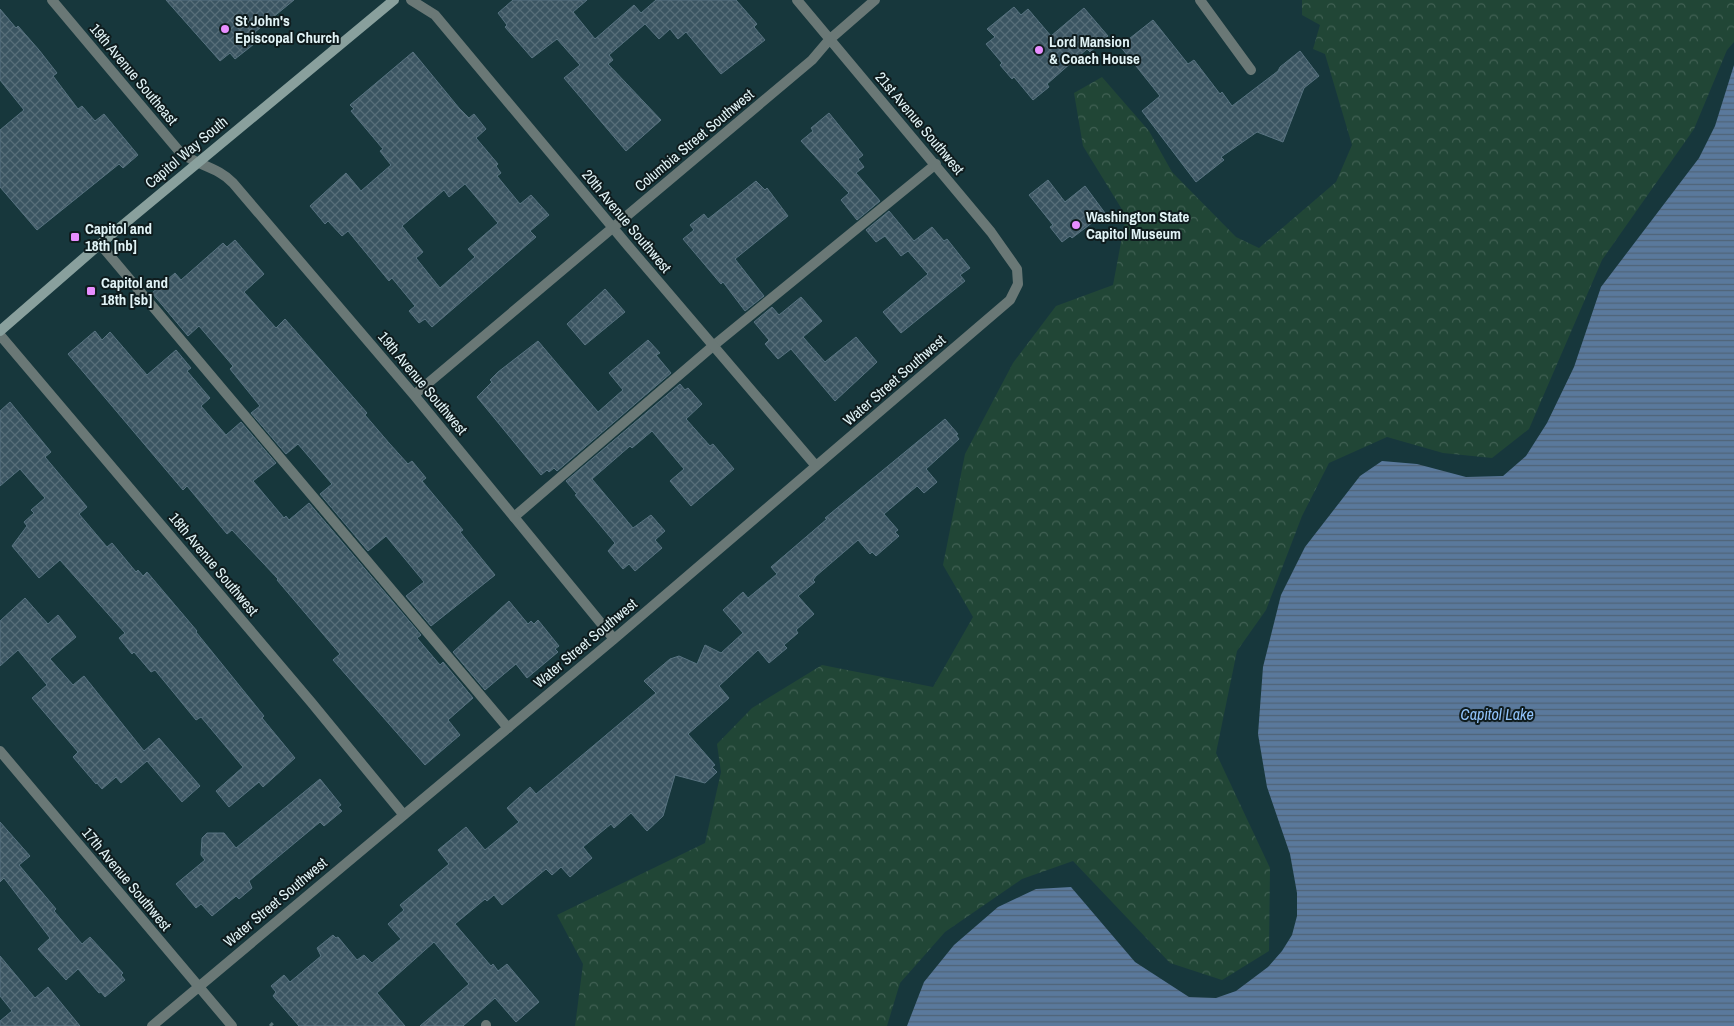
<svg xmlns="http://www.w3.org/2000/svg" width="1734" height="1026" font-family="'Archivo Narrow',sans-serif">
<defs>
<pattern id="forest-crowns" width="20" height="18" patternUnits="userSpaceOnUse" patternTransform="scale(1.25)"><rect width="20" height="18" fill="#214636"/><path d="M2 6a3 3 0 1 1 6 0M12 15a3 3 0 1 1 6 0" fill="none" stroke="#416154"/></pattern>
<pattern id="water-rules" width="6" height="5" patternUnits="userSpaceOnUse" patternTransform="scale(1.25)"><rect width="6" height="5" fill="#5a799c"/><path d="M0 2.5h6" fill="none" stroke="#506377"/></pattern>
<pattern id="building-cross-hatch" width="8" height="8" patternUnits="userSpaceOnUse" patternTransform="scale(1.25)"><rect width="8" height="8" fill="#3b5562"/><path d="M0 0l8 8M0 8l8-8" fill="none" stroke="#576e79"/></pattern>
</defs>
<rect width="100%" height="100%" fill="#17373c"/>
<path fill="url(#forest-crowns)" d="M1302,0H1734V42L1727,50L1694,129L1602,260L1529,429L1492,458L1443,453L1387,437L1329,463L1302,516L1266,610L1237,651L1216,753L1270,868L1269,951L1222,980L1170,963L1073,861L1022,879L945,932L900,983L887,1026H575L583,964L557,915L705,843L721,772L717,744L752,708L822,665L933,687L973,617L943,565L965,454L1013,363L1056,306L1113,285L1126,216L1083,146L1074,93L1102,77L1149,131L1172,172L1236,237L1259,248L1336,182L1352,145L1325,54L1313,49L1320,25L1302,15Z"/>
<path fill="url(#water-rules)" d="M1734,65V1026H907L924,982L954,945L998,907L1036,889L1071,887L1135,962L1189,997L1216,998L1236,991L1268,967L1282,951L1292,935L1297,916V893L1290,854L1267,787L1258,734L1263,667L1281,595L1305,547L1360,476L1382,461L1417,464L1466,477L1503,476L1526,456L1547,423L1574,367L1601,287L1699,158L1715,126Z"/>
<path fill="url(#building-cross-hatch)" stroke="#587381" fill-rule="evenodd" d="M166,0H294L255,32L259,37L253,42L254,44L235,59L230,53L220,61Z
M513,0H587L573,12L595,39L634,5L641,13L656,0H736L757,24L754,27L765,40L721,74L686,32L678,39L670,29L659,39L645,24L609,55L613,60L608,64L661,120L626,151L564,78L580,65L557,39L532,58L505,27L507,25L498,13Z
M1014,7L1021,15L1028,9L1051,36L1084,8L1108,36L1090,52L1087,49L1047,84L1049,87L1033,100L1014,77L1012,79L1000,65L1002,63L986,44L995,37L987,29Z
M0,9L16,28L18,26L39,50L57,73L53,76L78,109L82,106L95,121L104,114L138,155L123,168L119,164L37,230L0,187V130L24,110L0,80Z
M1153,20L1188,64L1194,60L1220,94L1222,92L1232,106L1278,71L1280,67L1300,51L1319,76L1304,88L1283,142L1257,132L1221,157L1224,160L1196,182L1142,111L1160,96L1120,46Z
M413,52L459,108L469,118L474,114L486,129L476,138L498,164L496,166L501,173L497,176L520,204L531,195L549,215L530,231L536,237L432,327L425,319L419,323L409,311L415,306L392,278L389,281L348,231L342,236L328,221L325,224L310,206L346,173L361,191L391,165L380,151L383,149L351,111L354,109L350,105ZM465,184L498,223L468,249L475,257L440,288L416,258L423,252L402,226L444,190L449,197Z
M829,113L863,155L858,159L864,167L856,173L880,201L857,220L841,200L849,193L801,141L813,131L811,128Z
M1048,180L1065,202L1085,186L1105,213L1072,238L1070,236L1062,242L1050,227L1053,225L1029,195Z
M756,181L765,190L767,188L788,216L735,259L764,296L745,311L723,282L721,284L683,239L694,230L690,225L704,214L708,219Z
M889,211L914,241L932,227L944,241L947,239L970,268L960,275L965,281L901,333L883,312L928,274L908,251L901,256L885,236L876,242L866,230Z
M235,240L264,274L244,292L276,328L285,319L367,413L365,415L389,443L408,464L412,461L426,478L422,481L463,530L460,532L495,575L431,626L406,596L424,582L386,536L368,551L320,494L332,484L298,444L286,454L251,413L260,406L230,369L233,366L199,326L188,336L152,293L175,273L181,280L223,243L227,247Z
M605,289L625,312L585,345L567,324Z
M801,297L822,321L803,337L825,362L856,337L877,362L835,401L791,349L778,359L765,344L769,340L754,322L772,307L779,315Z
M95,331L102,340L110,332L147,375L176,350L191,368L187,371L210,398L201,406L226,435L241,422L276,463L253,481L284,518L286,516L289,520L309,503L421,635L417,638L440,665L443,662L473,698L448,720L460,735L425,765L333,660L340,654L277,580L278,579L232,530L227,534L187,486L183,490L68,354Z
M648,340L660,353L656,355L671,373L557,471L554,468L549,472L547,470L541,475L477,397L492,382L490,380L498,372L538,341L598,412L623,390L609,373Z
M680,384L685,390L688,388L702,404L686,419L710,446L713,444L734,469L691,506L670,481L684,469L652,431L632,448L630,446L592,479L633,528L651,515L665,531L655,540L662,548L635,571L629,564L623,569L608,551L615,543L575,495L577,494L566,481Z
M10,402L51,452L45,457L87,507L79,514L107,547L112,543L136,572L138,570L143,576L147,572L197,631L196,632L264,716L262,718L295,758L263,787L259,782L229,807L216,791L243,767L201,717L196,720L155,670L151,672L134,652L132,654L119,638L125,633L60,560L39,578L12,546L27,526L24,522L34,513L31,510L45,498L20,469L0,486V411Z
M945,419L958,434L956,435L959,439L926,469L937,482L924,493L917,486L884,514L898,530L895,532L899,536L876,556L872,552L870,554L858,540L816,576L813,580L815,582L798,596L814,614L796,630L798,633L784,645L787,648L769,663L758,650L719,686L729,698L688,734L715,765L712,767L717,772L705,783L675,775L663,816L647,831L631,813L614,828L611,824L583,847L592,858L570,877L561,867L552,875L546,869L502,905L494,895L487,901L485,899L455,924L491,966L493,964L498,971L507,964L539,1002L516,1022L495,998L463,1026H420L469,984L434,942L377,993L405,1026H299L273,996L276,992L271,986L284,975L290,982L321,956L317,948L333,935L336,938L338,937L357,960L364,955L372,963L401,939L388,924L404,910L400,905L449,864L438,850L466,827L485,850L519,822L507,808L530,787L536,794L656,693L644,681L670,659L679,656L697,664L705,645L721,653L743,633L723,610L743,592L748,598L777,574L771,567L827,519L825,518Z
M25,598L48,624L58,615L76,637L50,659L73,685L84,676L144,751L159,738L200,786L182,802L147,761L121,783L116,777L102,789L97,783L96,784L73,757L78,752L32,698L47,685L18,650L0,666V621Z
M509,601L528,624L531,621L534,624L538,620L559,646L555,649L558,652L527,678L516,664L485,690L453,652Z
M320,779L341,805L338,807L342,811L324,826L320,822L249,881L252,888L239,899L236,896L212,916L201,904L196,908L176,884L205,860L201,855L202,838L207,833H224L236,848Z
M0,822L30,856L19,865L56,909L54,911L82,944L90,937L123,973L121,975L125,980L105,997L101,992L99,993L78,969L66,980L38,949L50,938L4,878L0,882Z
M0,956L35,998L48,987L80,1026H0V1021L12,1011L0,996Z"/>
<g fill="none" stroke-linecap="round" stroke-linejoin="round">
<path stroke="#577277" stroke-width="3" stroke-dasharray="4 2.5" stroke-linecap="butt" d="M270,1026L274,1022"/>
<path stroke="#6a7876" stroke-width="10" d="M100,244L508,728
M514,517L713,346L936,164"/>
<path stroke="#6a7876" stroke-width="10" d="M52,0L179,151C196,166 217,166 233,183L414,395L614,639
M411,0L435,15L629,247L816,466
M1200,0L1251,70
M0,335L311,702L403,814
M414,395L812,60L829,40L875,0
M0,751L232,1026
M152,1026L614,639L1010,300L1018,284L1017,269L991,232L797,0
M486,1026V1025"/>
<path stroke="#89a09d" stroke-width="10" d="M0,331L100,244L394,0"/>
</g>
<g fill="#e88eff" stroke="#0f1c1e" stroke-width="2">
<circle cx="225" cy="29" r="5"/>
<circle cx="1039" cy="50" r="5"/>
<circle cx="1076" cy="225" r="5"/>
<rect x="70" y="232" width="10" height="10" rx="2.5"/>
<rect x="86" y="286" width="10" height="10" rx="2.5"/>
</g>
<g text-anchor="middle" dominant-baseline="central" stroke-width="4" stroke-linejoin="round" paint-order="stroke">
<g font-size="15" font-weight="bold" fill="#e2f4f7" stroke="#0f1c1e" text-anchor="start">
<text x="235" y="20">St John's<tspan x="235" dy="17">Episcopal Church</tspan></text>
<text x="1049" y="41">Lord Mansion<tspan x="1049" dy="17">&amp; Coach House</tspan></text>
<text x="1086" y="216">Washington State<tspan x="1086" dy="17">Capitol Museum</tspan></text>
<text x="85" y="228">Capitol and<tspan x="85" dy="17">18th [nb]</tspan></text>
<text x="101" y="282">Capitol and<tspan x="101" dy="17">18th [sb]</tspan></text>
</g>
<g font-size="15" fill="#e2f4f7" stroke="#0f1c1e">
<text transform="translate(134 74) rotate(50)">19th Avenue Southeast</text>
<text transform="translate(920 123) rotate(50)">21st Avenue Southwest</text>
<text transform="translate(694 140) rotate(-40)">Columbia Street Southwest</text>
<text transform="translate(186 152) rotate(-40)">Capitol Way South</text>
<text transform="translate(627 221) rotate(50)">20th Avenue Southwest</text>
<text transform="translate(894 380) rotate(-41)">Water Street Southwest</text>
<text transform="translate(423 383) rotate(50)">19th Avenue Southwest</text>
<text transform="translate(214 564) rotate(50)">18th Avenue Southwest</text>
<text transform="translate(585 643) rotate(-40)">Water Street Southwest</text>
<text transform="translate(127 879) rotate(50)">17th Avenue Southwest</text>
<text transform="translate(275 902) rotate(-40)">Water Street Southwest</text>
</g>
<g font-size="16" font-style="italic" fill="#91c3fb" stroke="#0f1c1e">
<text x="1497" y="714">Capitol Lake</text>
</g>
</g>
</svg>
